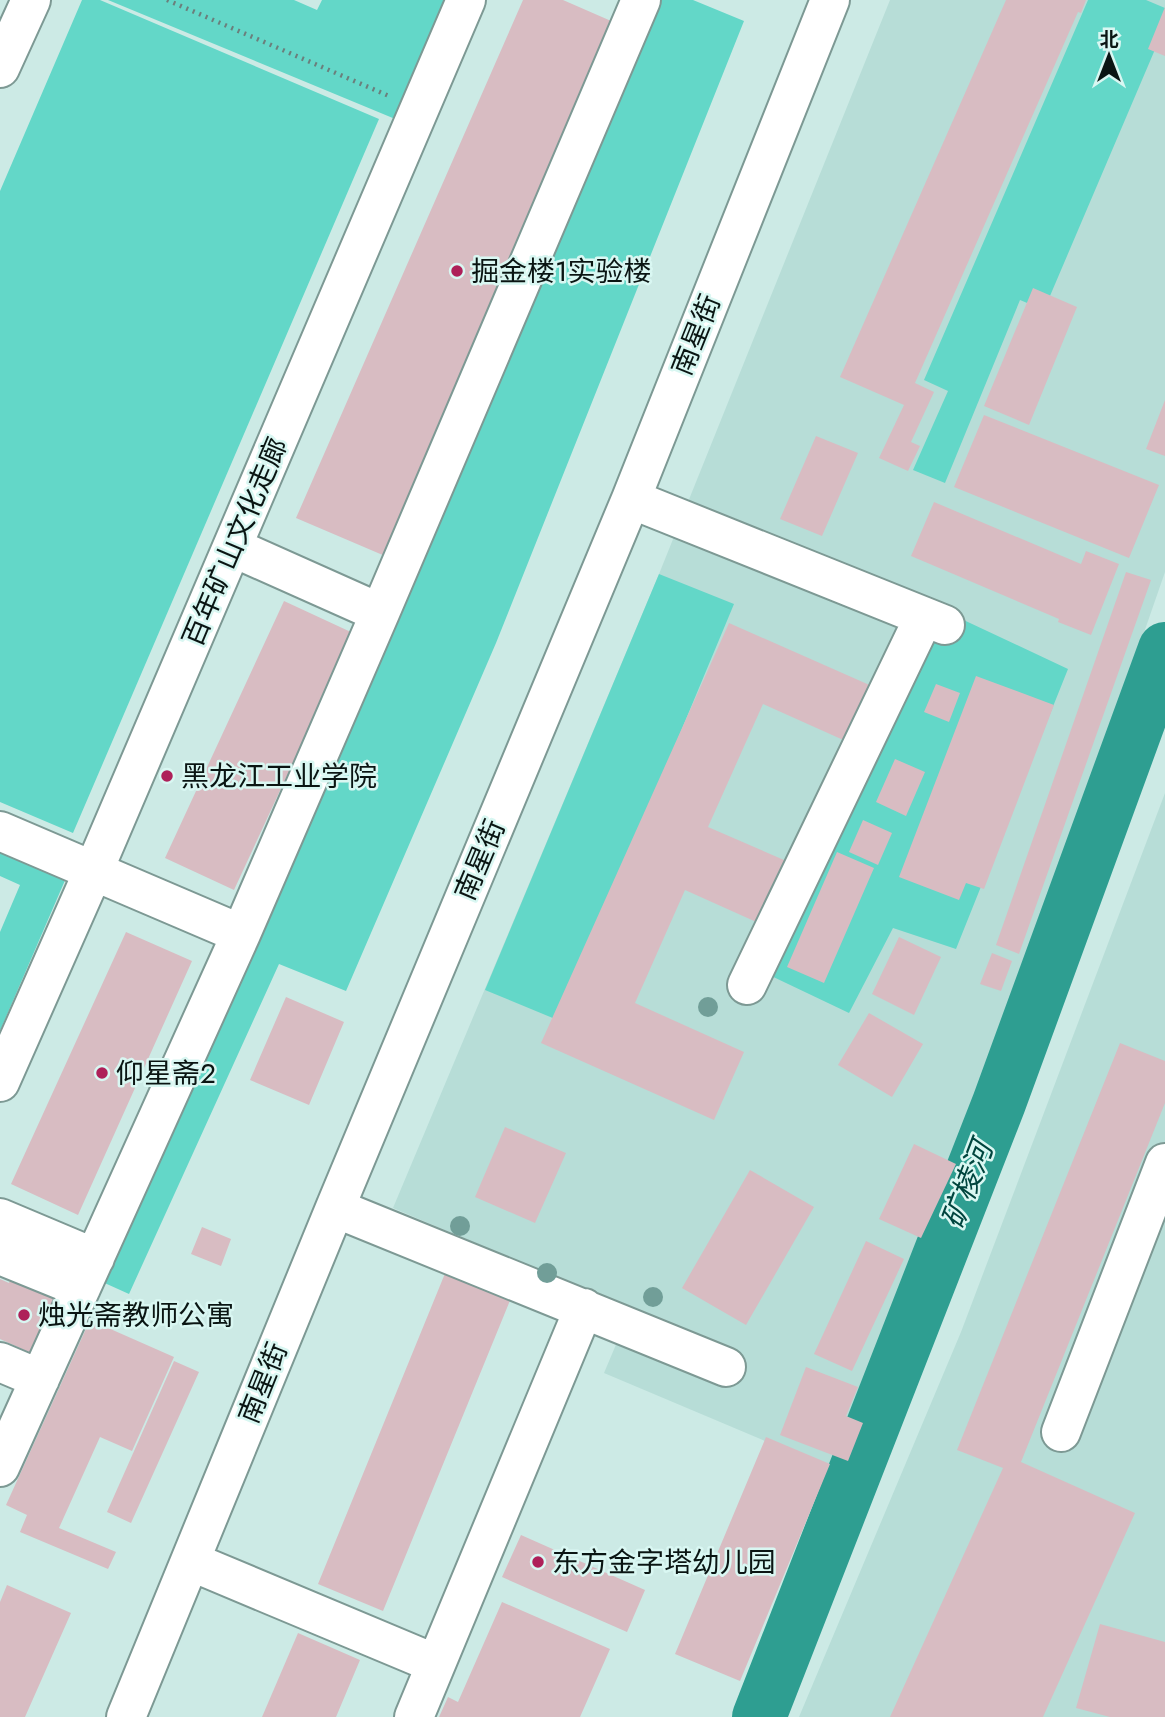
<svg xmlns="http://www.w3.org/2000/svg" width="1165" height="1717" font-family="Jost,'Noto Sans SC',sans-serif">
<rect width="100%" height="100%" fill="#cceae5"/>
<path fill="#b7ddd7" d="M890,0H1165V572L910,1307L843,1474L604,1373L631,1309L393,1208L659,574Z
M1165,793V1717H799L961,1332Z"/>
<path fill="#63d7c8" d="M82,0H100L379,119L73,833L0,802V191Z
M108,0H294L317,10L322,0H451L400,121Z
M647,0H693L744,21L496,643L346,991L279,964L129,1294L78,1271Z
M1088,0H1146L1165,8V26L1044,310L1020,300L945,483L913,470L948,391L924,380Z
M659,574L734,604L560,1021L485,990Z
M938,608L1068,669L956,949L893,928L849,1013L765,973Z
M0,850L66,878L0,1031V932L20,885L0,876Z"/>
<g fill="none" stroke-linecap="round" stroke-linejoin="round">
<path stroke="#2e9e91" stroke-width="54" d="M759,1717L999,1103L1165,649"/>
</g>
<path fill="#d8bcc2" d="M523,0H563L618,24L385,556L296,518Z
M1006,0H1086L1081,13L1078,12L915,383L934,392L911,442L920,446L908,471L879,458L904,405L840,377Z
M1165,7V56L1148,49Z
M1033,288L1077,307L1029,425L984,406Z
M1165,400V456L1146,449Z
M984,415L1159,485L1129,558L954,487Z
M816,436L858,453L822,536L780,519Z
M934,502L1081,564L1086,551L1119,564L1091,635L1058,622L1059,619L911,556Z
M1126,572L1151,580L1019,954L996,945Z
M284,601L353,633L234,890L165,858Z
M729,623L874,687L850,743L763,704L708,827L791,863L763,925L685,890L635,1003L744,1052L714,1120L541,1043Z
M976,676L1054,705L984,889L966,883L959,900L899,877Z
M936,684L960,693L949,722L924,712Z
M895,759L925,772L906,816L876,802Z
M863,820L892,833L878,865L849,852Z
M837,852L874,868L824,983L787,967Z
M126,932L192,961L78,1215L11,1184Z
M899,937L941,957L914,1015L872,994Z
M992,953L1012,961L1001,991L980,984Z
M286,997L344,1022L309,1105L250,1080Z
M869,1013L923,1044L892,1097L838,1065Z
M1120,1043L1165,1061V1103L1021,1462L1135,1513L1043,1717H890L1003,1468L957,1450Z
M505,1127L566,1153L535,1223L475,1197Z
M914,1144L956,1164L921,1238L879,1219Z
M750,1170L814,1207L746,1325L682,1288Z
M202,1227L231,1239L221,1266L191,1254Z
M866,1241L904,1259L852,1371L814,1354Z
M14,1270L59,1290L31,1353L0,1339V1279L9,1283Z
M446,1271L511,1298L383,1611L318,1584Z
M90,1320L174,1357L132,1451L100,1437L59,1528L116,1552L108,1569L20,1532L27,1515L6,1505Z
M174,1361L199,1372L131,1523L107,1512Z
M806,1367L858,1387L846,1416L863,1423L848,1461L780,1435Z
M766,1437L830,1464L740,1681L675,1654Z
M521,1535L645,1590L627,1632L502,1577Z
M7,1585L71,1613L25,1717H0V1602Z
M502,1602L610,1649L580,1717H439L448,1697L458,1702Z
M1100,1624L1165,1642V1717H1110L1076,1708Z
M298,1633L360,1660L336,1717H262Z"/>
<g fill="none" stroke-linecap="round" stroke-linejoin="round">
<g stroke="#7d9994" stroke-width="42">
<path id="minor" d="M0,68L31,0
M631,499L945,625
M232,547L380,613
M0,831L241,934
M747,985L924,617
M0,1082L93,872L466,0
M335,1208L726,1367
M0,1218L95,1258
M0,1255L81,1288
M0,1362L40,1379
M1061,1432L1165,1163
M0,1467L241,934L380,613L641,0
M190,1561L436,1664
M126,1717L335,1208L631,499L830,0
M414,1717L584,1308"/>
</g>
<path stroke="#6b7f7c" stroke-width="4.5" stroke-dasharray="2 5" stroke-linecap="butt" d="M167,0L389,96"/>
<use href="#minor" stroke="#fff" stroke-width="38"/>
</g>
<g fill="#719e98">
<circle cx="708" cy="1007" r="10"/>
<circle cx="460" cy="1226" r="10"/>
<circle cx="547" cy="1273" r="10"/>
<circle cx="653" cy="1297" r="10"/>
</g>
<g fill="#ae2059" stroke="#d9f7f2" stroke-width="2.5">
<circle cx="457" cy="271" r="7"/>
<circle cx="167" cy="776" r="7"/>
<circle cx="102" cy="1073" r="7"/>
<circle cx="24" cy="1315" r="7"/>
<circle cx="538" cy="1562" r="7"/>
</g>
<g text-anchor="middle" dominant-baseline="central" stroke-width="5" stroke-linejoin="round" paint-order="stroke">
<g font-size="28" fill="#0a1513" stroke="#d9f7f2" text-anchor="start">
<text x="471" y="271">掘金楼1实验楼</text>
<text x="181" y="776">黑龙江工业学院</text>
<text x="116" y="1073">仰星斋2</text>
<text x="38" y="1315">烛光斋教师公寓</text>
<text x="552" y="1562">东方金字塔幼儿园</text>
</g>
<g font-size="28" fill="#0a1513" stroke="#d9f7f2">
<text transform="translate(696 335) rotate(-68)">南星街</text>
<text transform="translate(235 542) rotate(-67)">百年矿山文化走廊</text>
<text transform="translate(480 860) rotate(-67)">南星街</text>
<text transform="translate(263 1383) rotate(-68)">南星街</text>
</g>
<g font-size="30" font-style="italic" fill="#00453e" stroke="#d9f7f2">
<text transform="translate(967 1185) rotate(-69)">矿棱河</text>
</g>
</g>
<g transform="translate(1109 56)" stroke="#d9f7f2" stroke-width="5" paint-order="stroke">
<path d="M0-5L12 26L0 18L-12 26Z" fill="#0a1513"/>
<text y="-10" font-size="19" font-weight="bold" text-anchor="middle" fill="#0a1513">北</text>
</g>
</svg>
